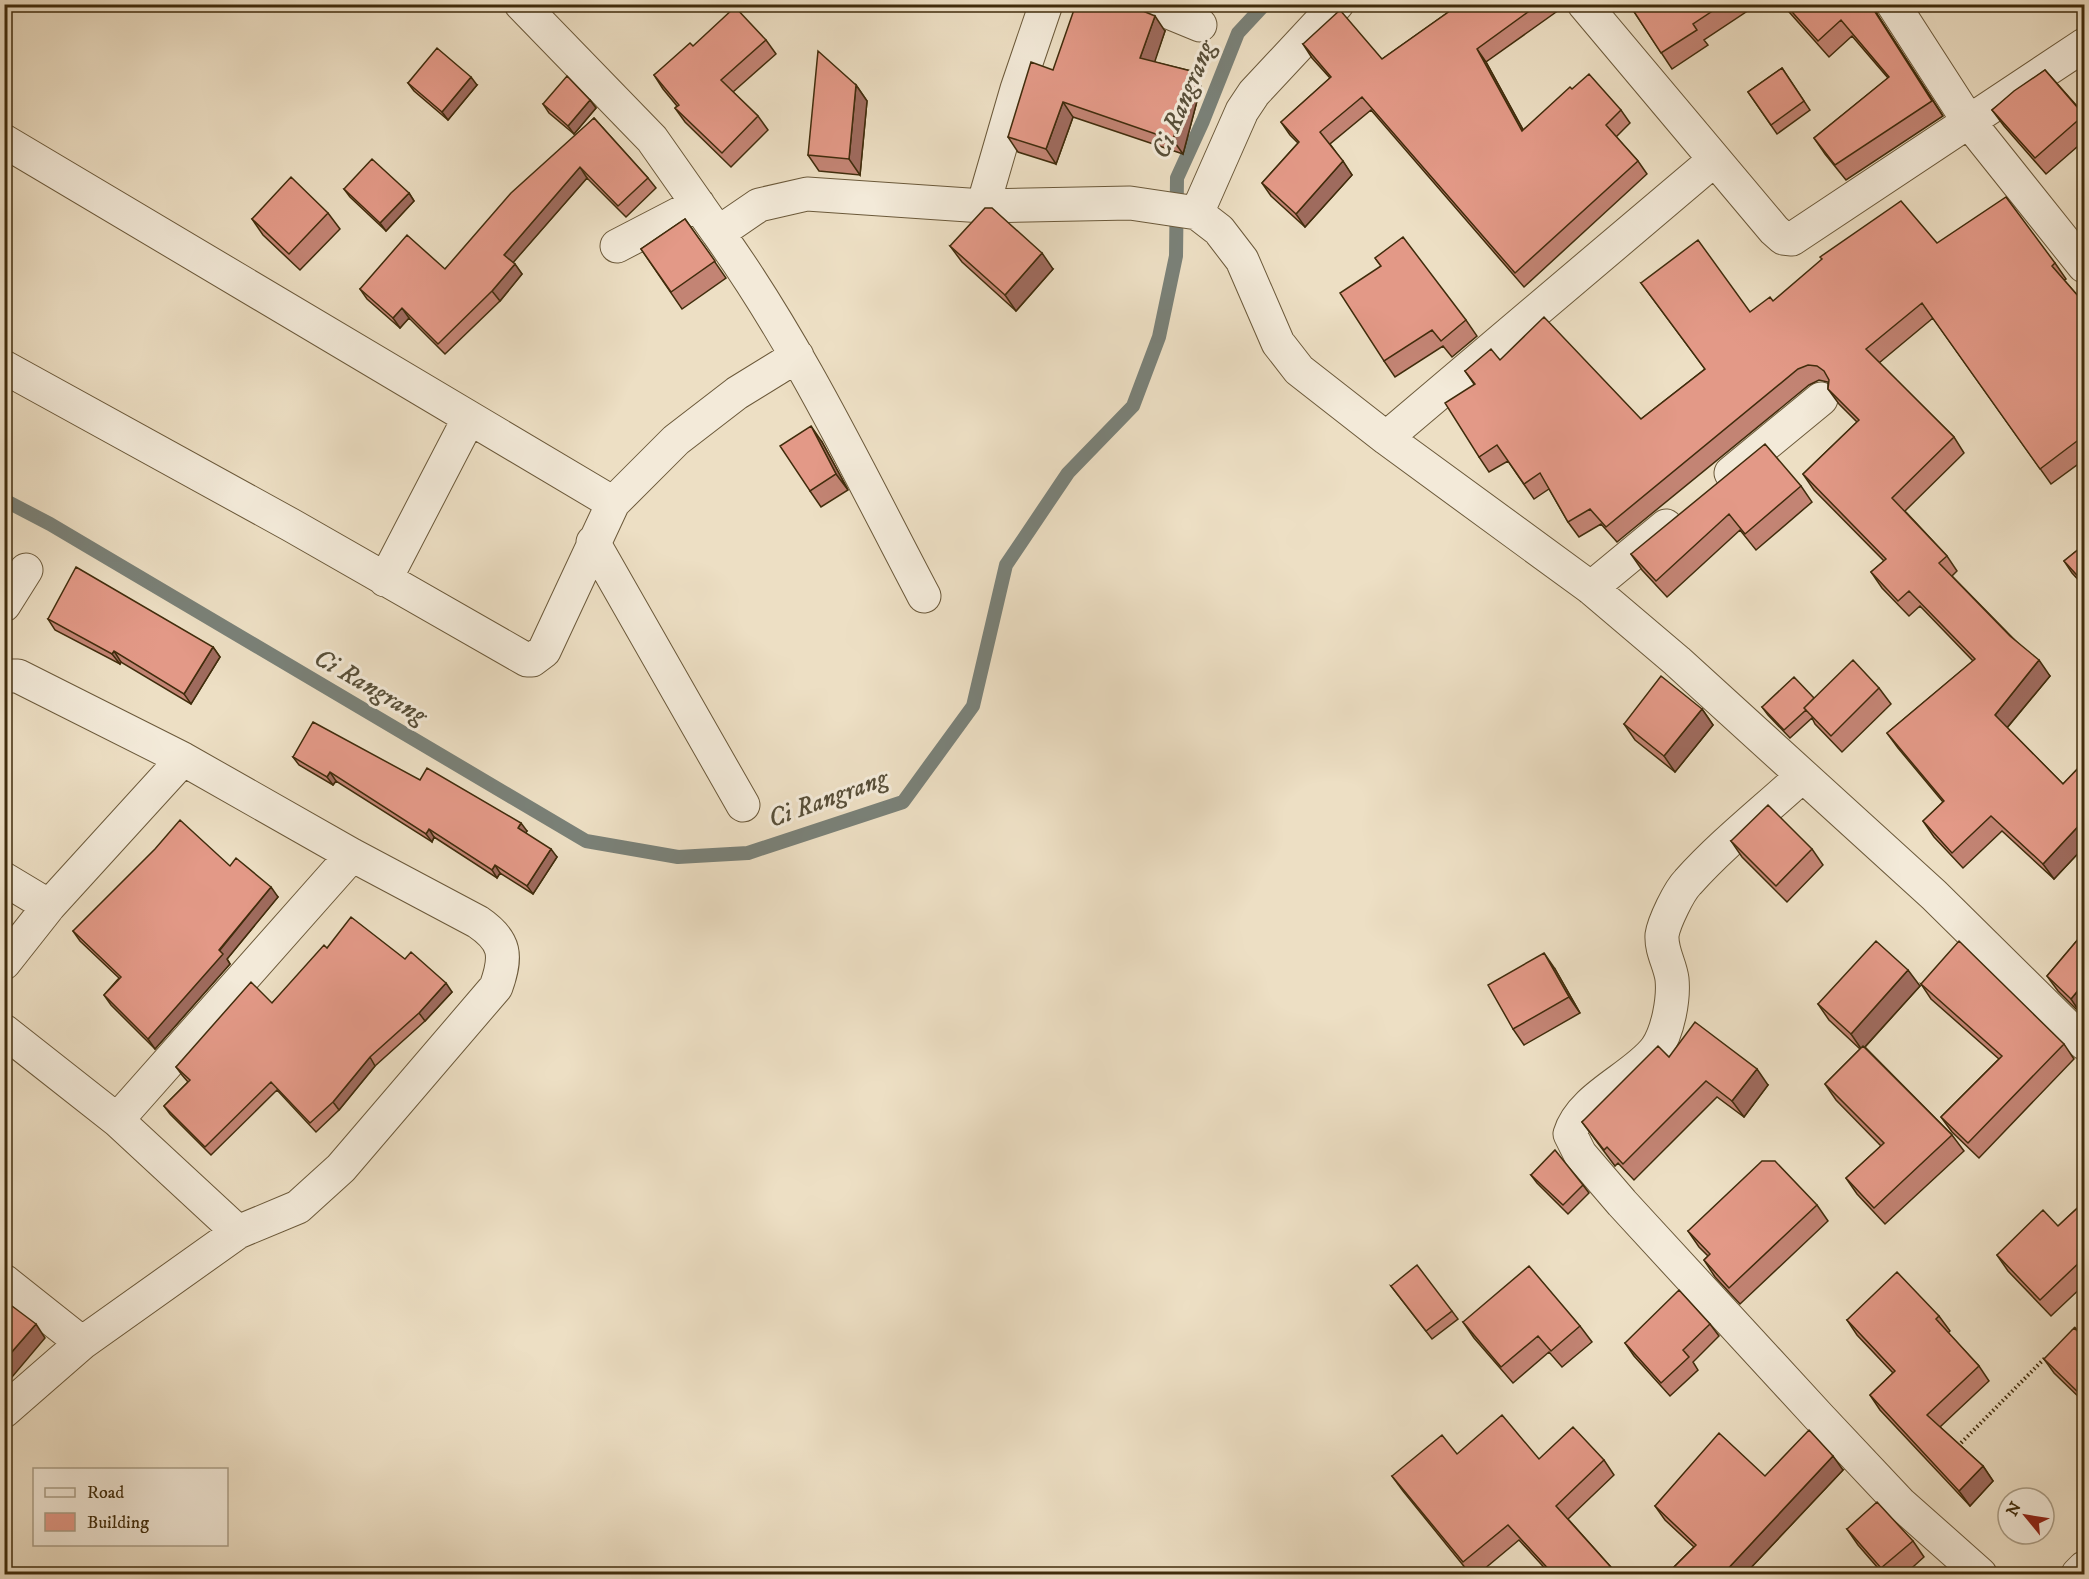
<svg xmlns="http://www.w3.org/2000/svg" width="2089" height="1579" font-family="'IM FELL DW Pica',serif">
<rect width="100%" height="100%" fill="#eddfc4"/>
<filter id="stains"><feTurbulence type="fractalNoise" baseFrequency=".00333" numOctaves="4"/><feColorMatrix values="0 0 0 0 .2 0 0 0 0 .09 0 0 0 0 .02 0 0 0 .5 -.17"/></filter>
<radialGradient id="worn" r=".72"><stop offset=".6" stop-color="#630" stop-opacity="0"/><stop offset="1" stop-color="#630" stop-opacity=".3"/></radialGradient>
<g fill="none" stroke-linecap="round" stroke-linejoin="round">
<path stroke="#7a8178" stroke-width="14" d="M4,500L50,524L586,841L678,857L748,853L903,802L973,706L1006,565L1068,473L1133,406L1159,337L1176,256L1177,178L1203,121L1238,33L1265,4"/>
<g stroke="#6b593a" stroke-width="35">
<path id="minor" d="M521,4L652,139L718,233L759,205L807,194L983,206L1130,203L1197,213L1219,230L1242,260L1278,343L1299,370L1386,438L1591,588L1677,661L1934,895L2084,1043
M1149,4L1200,25
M1584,4L1774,230L1783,238L1792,239L2084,45
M1893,4L1969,122L2084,266
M4,141L613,503
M983,206L1017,89L1046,4
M1197,213L1242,111L1254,93L1337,4
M718,233C799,346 859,473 924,596
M617,246L698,204
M4,367L291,525L527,660H532L544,651L613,503L676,440L737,393L797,356
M1386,438L1713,161
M1731,473L1821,399
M593,542L743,805
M385,580L469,418
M1591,588L1666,526
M4,605L26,570
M4,676H18L183,759L352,855L478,922C506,941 507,956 496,987L341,1168L298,1207L238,1232L82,1343L4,1411
M1801,777C1764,811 1722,844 1688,882C1679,891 1664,922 1662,935C1661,951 1670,964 1672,979C1674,999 1668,1032 1656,1049C1635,1077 1581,1097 1570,1134L1580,1154L1622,1203L1819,1417L1900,1503L1980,1574
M4,879L49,906
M4,963L49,906L183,759
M4,1031L117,1120L238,1232
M117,1120L352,855
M4,1281L82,1343
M2078,1574L2084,1568"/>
</g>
<path stroke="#402c0c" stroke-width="4" stroke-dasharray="1.5 3" stroke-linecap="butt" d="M2072,1332L2084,1320
M1958,1446L2045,1358"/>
<use href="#minor" stroke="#f3ead9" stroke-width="33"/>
</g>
<path fill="#c38474" stroke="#402c0c" stroke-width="1.5" d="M1452,4H1565L1566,5L1486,62L1523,130L1572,89L1621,110L1630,123L1616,137L1638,161L1647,174L1524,287L1371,110L1330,144L1352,175L1305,227L1271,196L1262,183L1298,143L1290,135L1281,122L1330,78L1312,58L1303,44L1382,59L1454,8Z
M1629,4H1758L1704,40L1708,45L1672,69Z
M1782,4H1874L1877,14L1943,116L1846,180L1825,154L1814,138L1888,78L1852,36L1829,57Z
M1165,31L1154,62L1191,71L1201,86L1183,154L1073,117L1056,164L1018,152L1008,137L1053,70Z
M766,40L776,54L733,92L758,116L768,130L731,167L685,122L675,108L677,106L663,89L654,75L693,46Z
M1782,68L1810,110L1777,134L1748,92Z
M2045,70L2085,115V140L2046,174L2004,126L1992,110Z
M408,83L477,85L448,120L414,91Z
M856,85L867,101L860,175L819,171L808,155Z
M590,100L596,108L574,134L549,113L543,104Z
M594,118L648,178L656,188L626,217L587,178L513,262L522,274L500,301L445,354L409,318L400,328L367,299L360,289L445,269Z
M344,189L409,193L414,201L386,231L350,197Z
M328,213L340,229L300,270L263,235L252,219Z
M685,219L726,278L682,309L641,249Z
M1937,243L2055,263L2066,279L2064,280L2085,304V459L2051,484L1933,318L1879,363L1954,437L1964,453L1905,511L1947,556L1957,571L1952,576L2050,676L2007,728L2063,784L2085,761V846L2054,879L2002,831L1963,868L1934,837L1923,821L1943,802L1898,748L1887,733L1973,661L1920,606L1909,616L1882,588L1871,572L1884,561L1814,490L1803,474L1857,422L1839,404L1828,389V382L1819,380L1809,385L1617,542L1601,524L1579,537L1568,522L1549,489L1534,499L1508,461L1489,472L1479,457L1474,384L1465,371L1500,360L1641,419L1705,369L1641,283L1750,312L1773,301Z
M950,246L1053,269L1016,311L962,262Z
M1375,258L1466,320L1477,336L1452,357L1443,346L1395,377L1384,361L1381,266Z
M822,442L848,490L821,507L810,491Z
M1801,486L1812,502L1756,550L1740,530L1667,597L1642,570L1631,554Z
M2085,544V587L2072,573L2064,561Z
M48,619L213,647L220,657L191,704L121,662L120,664L55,630Z
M1879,688L1891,704L1842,752L1815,724L1812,718L1790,738L1768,715L1762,707Z
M1702,709L1713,725L1675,772L1635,740L1624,724Z
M293,757L420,780L527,831L525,833L557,857L533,894L500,873L497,878L434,837L432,842L336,781L333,785L299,765Z
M1731,841L1812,849L1823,865L1787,902L1742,857Z
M230,866L278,897L227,959L230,964L155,1049L111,1005L104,995L119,978L80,941L73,931Z
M2085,931V1010L2081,1014L2058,991L2047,976Z
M327,948L405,959L452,992L425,1021L375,1066L339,1110L316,1132L277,1090L211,1155L170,1114L164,1106L188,1082L182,1075L176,1067L272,1003Z
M1555,969L1580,1013L1524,1045L1513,1029Z
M1921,984L2064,1044L2074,1059L1979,1158L1952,1132L1941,1117L1999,1059L1931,999Z
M1920,986L1865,1047L1952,1135L1964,1151L1885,1224L1857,1194L1846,1178L1881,1146L1836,1100L1825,1084L1860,1049L1829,1020L1818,1004Z
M1669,1057L1768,1085L1744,1117L1717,1097L1634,1180L1618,1163L1615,1166L1582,1122Z
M1531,1175L1583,1185L1589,1193L1568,1214L1537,1183Z
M2085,1201V1284L2051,1316L2008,1271L1997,1255L2058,1226Z
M1817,1205L1828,1221L1740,1304L1715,1277L1704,1260L1708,1256L1699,1247L1688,1231Z
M1391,1286L1452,1311L1458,1319L1432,1339Z
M1939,1316L1950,1331L1948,1333L1979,1366L1989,1381L1940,1427L1983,1466L1993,1481L1970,1506L1880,1410L1870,1395L1893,1373L1857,1335L1847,1320Z
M1463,1322L1580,1326L1592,1342L1562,1367L1549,1352L1513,1383L1474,1338Z
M1710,1324L1719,1336L1693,1362L1698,1370L1670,1396L1634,1356L1625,1343Z
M2085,1338V1403L2054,1373L2044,1359Z
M1539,1459L1604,1460L1614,1475L1568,1519L1618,1575H1551L1519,1540L1477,1575H1471L1403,1491L1392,1476Z
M1843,1470L1744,1575H1666L1694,1547L1665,1520L1655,1506L1765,1476Z
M1847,1529L1913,1541L1924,1557L1904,1575H1884L1858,1545Z"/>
<path fill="#9f6b5e" stroke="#402c0c" stroke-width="1.5" d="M1870,4H1874L1877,14L1943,116Z
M1155,16L1165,31L1151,73L1140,58Z
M1477,49L1486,62L1531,144L1522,131Z
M1191,71L1201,86L1183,154L1173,140Z
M471,77L477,85L448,120L442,112Z
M856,85L867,101L860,175L849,159Z
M590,100L596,108L574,134L568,126Z
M1063,102L1073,117L1056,164L1046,149Z
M1343,161L1352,175L1305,227L1296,214Z
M580,167L587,178L511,265L504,255Z
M409,193L414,201L386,231L380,223Z
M1042,253L1053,269L1016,311L1005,295Z
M515,264L522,274L500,301L492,291Z
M402,308L409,318L400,328L393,318Z
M811,426L822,442L848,490L836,474Z
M213,647L220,657L191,704L184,694Z
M114,651L121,662L120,664L112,654Z
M2039,660L2050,676L2005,730L1995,715Z
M1702,709L1713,725L1675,772L1664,756Z
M330,772L336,781L333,785L327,777Z
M2085,819V846L2054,879L2043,864Z
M521,823L527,831L523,837L518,828Z
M429,829L434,837L432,842L426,834Z
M551,849L557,857L533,894L527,886Z
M495,865L500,873L497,878L492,870Z
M271,887L278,897L227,959L230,964L155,1049L148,1039Z
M1544,953L1555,969L1580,1013L1569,997Z
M1908,970L1920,986L1862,1050L1851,1034Z
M2085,982V1010L2081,1014L2071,999Z
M446,983L452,992L425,1021L419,1013Z
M370,1057L375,1066L339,1110L333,1102Z
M1757,1069L1768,1085L1744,1117L1732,1101Z
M36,1324L45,1338L7,1383L4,1380V1361Z
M1833,1456L1843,1470L1744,1575H1722Z
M1983,1466L1993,1481L1970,1506L1959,1491Z"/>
<path fill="#e39987" stroke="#402c0c" stroke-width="1.5" d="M1076,4H1129L1131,6L1155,16L1140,58L1191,71L1173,140L1063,102L1046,149L1008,137L1031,62L1053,70Z
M1452,4H1539L1477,49L1522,131L1570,87L1572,89L1589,74L1621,110L1606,125L1638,161L1515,273L1362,97L1320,132L1343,161L1296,214L1262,183L1299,142L1281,122L1331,77L1303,44L1340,10L1382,59L1454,8Z
M1629,4H1723L1693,24L1697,30L1661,53Z
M1785,4H1870L1932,101L1835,165L1814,138L1889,77L1841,20L1818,41Z
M735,7L766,40L721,80L758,116L722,153L675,108L679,105L654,75L690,43L693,46Z
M437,48L471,77L442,112L408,83Z
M818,51L856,85L849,159L808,155Z
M1782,68L1804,101L1771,125L1748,92Z
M2045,70L2084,115L2035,158L1992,110L2014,91Z
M567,76L590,100L568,126L543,104Z
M594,118L648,178L618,206L580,167L504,255L515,264L492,291L438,344L402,308L393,318L360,289L407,235L445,269L511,193Z
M372,159L409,193L380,223L344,189Z
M291,177L328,213L289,254L252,219Z
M2006,197L2055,263L2052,266L2085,304V435L2040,469L1922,303L1866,349L1954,437L1892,498L1947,556L1939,563L2010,636L2039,660L1995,715L2063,784L2085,761V819L2043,864L1991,816L1952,853L1923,821L1944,801L1887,733L1975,659L1909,591L1898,601L1871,572L1886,559L1803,474L1859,420L1828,389L1829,380L1824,371L1817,366L1808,365L1798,369L1606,527L1590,509L1568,522L1540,473L1524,484L1497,445L1479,457L1445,403L1475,384L1465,371L1491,349L1500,360L1544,317L1641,419L1705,369L1641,283L1698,240L1750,312L1770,297L1773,301L1822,259L1820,257L1901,201L1937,243Z
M985,208H992L1042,253L1005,295L950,246Z
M685,219L715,261L671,292L641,249Z
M1403,237L1466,320L1441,341L1432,330L1384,361L1340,293L1381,266L1375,258Z
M811,426L836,474L810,491L780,446Z
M1765,444L1801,486L1745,534L1729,514L1656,581L1631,554Z
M2085,544V584L2064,561Z
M76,567L213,647L184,694L114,651L112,654L48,619Z
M1853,660L1879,688L1831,736L1804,708Z
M1661,676L1702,709L1664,756L1624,724Z
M1794,677L1814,698L1804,708L1806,710L1784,730L1762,707Z
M313,722L420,780L427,768L521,823L518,828L551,849L527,886L495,865L492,870L429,829L426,834L330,772L327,777L293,757Z
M1768,805L1812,849L1776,886L1731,841Z
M180,820L230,866L236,858L271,887L219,950L223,954L148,1039L104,995L121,977L73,931L155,849Z
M351,917L405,959L411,952L446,983L419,1013L370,1057L333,1102L310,1123L271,1082L205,1147L164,1106L190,1080L176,1067L251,982L272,1003L324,945L327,948Z
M2085,931V982L2071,999L2047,976Z
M1876,941L1908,970L1851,1034L1818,1004Z
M1959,941L2064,1044L1968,1143L1941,1117L2002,1056L1921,984Z
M1544,953L1569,997L1513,1029L1488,985Z
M1695,1022L1757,1069L1732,1101L1706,1081L1623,1164L1607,1147L1604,1150L1582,1122L1658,1046L1669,1057Z
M1863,1046L1952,1135L1874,1208L1846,1178L1884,1143L1825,1084Z
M1555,1150L1583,1185L1563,1205L1531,1175Z
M1762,1161H1775L1817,1205L1729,1288L1704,1260L1710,1254L1688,1231Z
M2085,1201V1257L2040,1300L1997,1255L2043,1210L2058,1226Z
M1417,1265L1452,1311L1426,1331L1391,1286Z
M1529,1266L1580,1326L1551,1351L1538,1336L1501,1367L1463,1322Z
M1897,1272L1939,1316L1936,1319L1979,1366L1927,1415L1983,1466L1959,1491L1870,1395L1895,1371L1847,1320Z
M1679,1290L1710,1324L1683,1350L1689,1357L1661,1383L1625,1343Z
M4,1300L36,1324L4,1361Z
M2074,1328L2085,1338V1399L2044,1359Z
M1502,1415L1539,1459L1573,1427L1604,1460L1556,1506L1618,1575H1554L1508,1525L1463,1562L1392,1476L1442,1435L1457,1454Z
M1809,1430L1833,1456L1722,1575H1666L1696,1545L1655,1506L1719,1433L1765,1476Z
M1877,1502L1913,1541L1881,1568L1847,1529Z"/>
<g text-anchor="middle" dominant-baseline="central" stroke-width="6" stroke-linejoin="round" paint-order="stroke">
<g font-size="26" font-style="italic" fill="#584f39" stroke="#f3ead9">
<text transform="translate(1184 100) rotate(-67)">Ci Rangrang</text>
<text transform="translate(370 687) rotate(30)">Ci Rangrang</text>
<text transform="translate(828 799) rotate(-20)">Ci Rangrang</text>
</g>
</g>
<rect width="2089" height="1579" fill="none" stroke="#eddfc4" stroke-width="24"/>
<rect x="6" y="6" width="2077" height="1567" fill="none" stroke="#402c0c" stroke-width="3"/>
<rect x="12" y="12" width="2065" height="1555" fill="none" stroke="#402c0c" stroke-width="1.5"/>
<rect x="33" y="1468" width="195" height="78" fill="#f3ead9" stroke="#ab9e87" stroke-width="1.5"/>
<rect x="45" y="1488" width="30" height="9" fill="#f3ead9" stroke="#ab9e87" stroke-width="1.5"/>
<text x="87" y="1498" font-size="18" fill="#402c0c">Road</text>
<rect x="45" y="1513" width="30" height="18" fill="#e39987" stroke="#ab9e87" stroke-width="1.5"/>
<text x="87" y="1528" font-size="18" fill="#402c0c">Building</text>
<g transform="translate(2026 1516) rotate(300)"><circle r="28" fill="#f3ead9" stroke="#ab9e87" stroke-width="1.5"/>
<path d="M0-4.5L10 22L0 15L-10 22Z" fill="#8f2418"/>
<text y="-9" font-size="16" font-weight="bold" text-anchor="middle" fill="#402c0c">N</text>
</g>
<rect width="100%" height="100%" filter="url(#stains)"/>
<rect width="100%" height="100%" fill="url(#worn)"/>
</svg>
